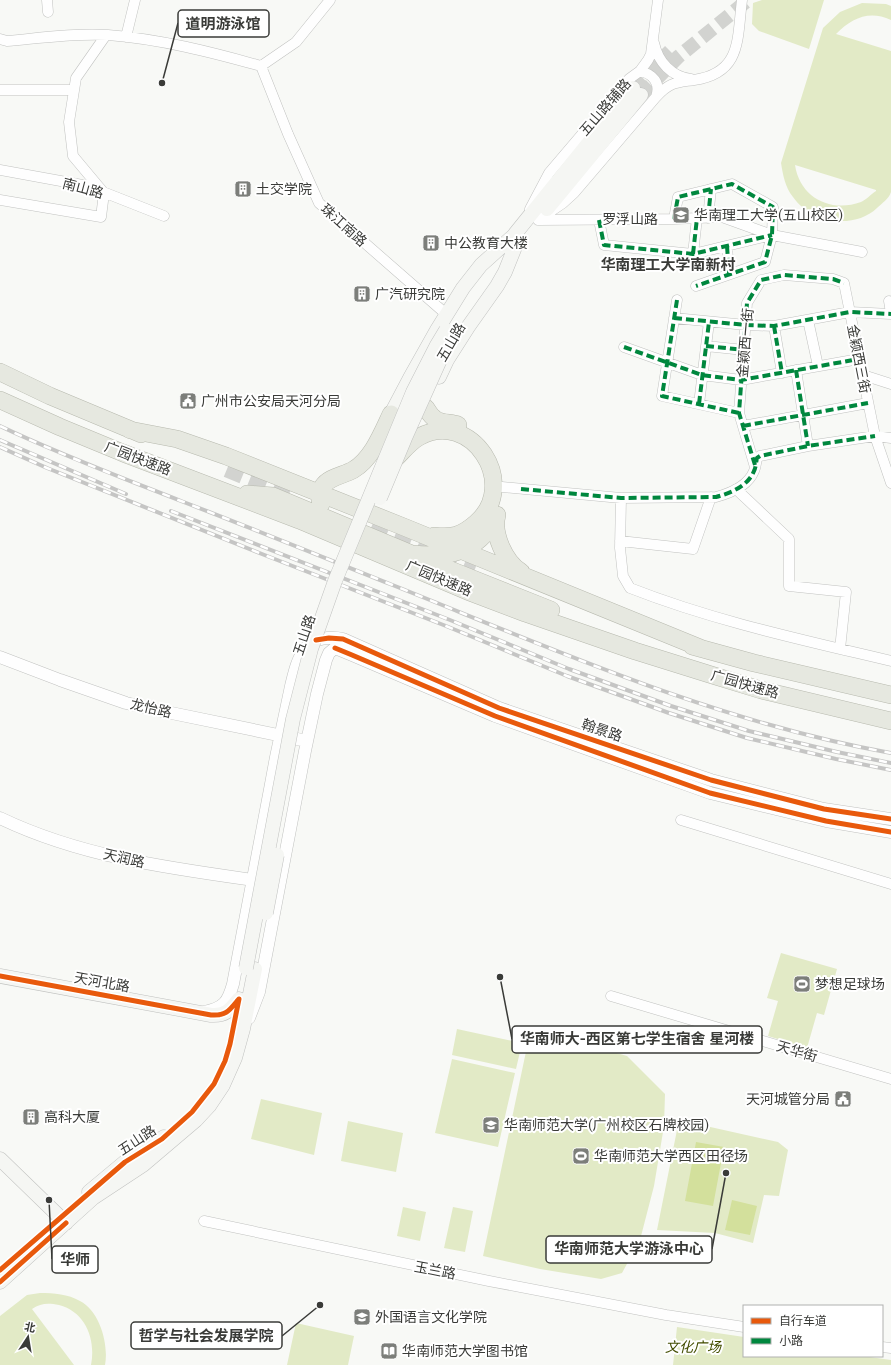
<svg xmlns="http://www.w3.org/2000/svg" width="891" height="1365" font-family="'IBM Plex Serif','Noto Sans SC',serif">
<rect width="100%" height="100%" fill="#f8f9f6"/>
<path fill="#e2eac6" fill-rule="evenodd" d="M762,0H824L809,49L759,31L752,24L753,3Z
M862,3L886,4L891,6V20C869,10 852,18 836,34L891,51V192C889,199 882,203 877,208C854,230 811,223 793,197C785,187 783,175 781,163L823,28L840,12ZM795,165L876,190V191C871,194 866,200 861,202C831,213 800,198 795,165Z
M781,953L837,969L824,1015L817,1013L807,1048L768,1036L778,1001L767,998Z
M457,1029L522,1043L516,1069L452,1055Z
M528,1042L561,1045H583L606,1050L627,1056L665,1094L664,1126L654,1186L640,1240L622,1273L601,1279L540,1269L483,1256Z
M452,1059L515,1073L498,1147L435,1133Z
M261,1099L322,1113L314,1155L251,1139Z
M679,1120L778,1142L788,1150L779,1196L764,1195L753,1243L715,1233L657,1230Z
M348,1121L403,1133L396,1172L341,1161Z
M403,1207L426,1212L420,1241L397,1236Z
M453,1207L473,1211L465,1252L444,1248Z
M40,1293C54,1293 68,1294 80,1301C100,1311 109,1345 105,1365H91C96,1340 86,1312 59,1305C48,1303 41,1303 32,1309L74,1365H0V1316L27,1295Z
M296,1323L354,1336L348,1365H287Z
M677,1327L744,1337V1356H863L891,1360V1365H673Z"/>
<path fill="#d3e09c" d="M696,1142L724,1147L713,1206L685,1201Z
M732,1200L757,1206L750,1235L725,1230Z"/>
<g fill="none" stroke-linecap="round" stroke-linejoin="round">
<path stroke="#d2d3d0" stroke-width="14" stroke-dasharray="14 7" stroke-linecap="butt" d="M633,88L670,51
M641,95L678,57L748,0"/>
<path stroke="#d2d3d0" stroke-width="17" stroke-dasharray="17 8" stroke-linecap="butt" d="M227,469L293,496
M371,528L475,569"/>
<g stroke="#c1c2c0" stroke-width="11">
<path id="minor" d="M47,0L48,12
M126,37L135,0
M0,39L7,41C40,38 75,33 108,35C160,39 211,52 261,66
M654,43C658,62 672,77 691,79
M261,66L288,134L319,203L446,314
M261,66L296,42L330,0
M640,71L648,60L651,54L658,0
M0,90H74
M656,97C670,82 675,83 694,80C742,73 737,39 742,0
M0,170L88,186L164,216
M0,200L101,217L104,193L73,156L69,122L76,78L106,35
M530,209L549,173L629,79L640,71C653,74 661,83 656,97L574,193L563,203L538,220
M708,218L711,189
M674,219L678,197L732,184L773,207L772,235L765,262L696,286
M538,220L674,219L722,217L772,235L862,252
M599,220L604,245L693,254L772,235
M727,246L729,274
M693,254L697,218
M677,300L662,396L739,413
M891,302L889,301L891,313
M674,318L746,325L774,326L850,312L891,314
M808,320L818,366
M774,326L782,373
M706,346L744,350
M624,347L702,375L741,380L859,359
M796,370L808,446
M863,375L891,384
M699,404L709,322
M743,426L868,403
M755,467L739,413L747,303L761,280L784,275L833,279L844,283L875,436L891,483
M502,487L621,498L716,497C731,493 748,486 754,471C756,467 756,462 757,458L760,456L808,446L875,436L891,438
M736,489L789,539V586L846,592L840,649
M621,498L620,548L623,576L630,588C714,621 803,640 891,661
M620,541L693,549L711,497
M681,820L891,884
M611,996L891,1079
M204,1221L489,1281L666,1315L744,1327
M882,1347L891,1348"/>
</g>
<g stroke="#c1c2c0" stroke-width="13">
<path id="tertiary" d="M0,657L60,680L126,703L152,709L307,741
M0,818C79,856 167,868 253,880
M204,1012C224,1008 228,1002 233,984C247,909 262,833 276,757C281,733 286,710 291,686C294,674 297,659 305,649C313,638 331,636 343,639L499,708L711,780L824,809L891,819
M249,1018L259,992L305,751L317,694L326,660L329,653L335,648L352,655L495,716L710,793L826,821L891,832"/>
</g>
<g stroke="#c1c2c0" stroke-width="15">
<path id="secondary" d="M547,209L641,95
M506,245L633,88
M439,377L447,360L468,327L497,286L505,272L515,247
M399,420L391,414L410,378L437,330L463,288L481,265L511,238
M0,976L211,1015C226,1016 230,1010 239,999
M0,1159L66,1223
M89,1192L125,1162L164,1137
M0,1282L93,1198L143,1165L196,1120L209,1106L223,1085L235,1058L243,1029L255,969"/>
</g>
<g stroke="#b7b9ae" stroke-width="18">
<path id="trunk" d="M0,372L50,396L141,434
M0,400L60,427L123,453L299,520L467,591L525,613L635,651L715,676L761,690L891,721
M426,408C428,411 431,416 434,418C440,424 451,422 458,425
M130,430L177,439L226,456L404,527L703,649
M396,458C403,451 410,442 419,437C471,408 521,484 476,523C461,536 452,538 434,536
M247,494L273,496L412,554C449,558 476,553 496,519
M321,504C319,498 319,491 323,486C329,477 344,475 353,470C372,459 382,433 391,414
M497,515C492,534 505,562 521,572
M423,559L551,610
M692,646L754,663L891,695"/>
</g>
<use href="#minor" stroke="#fefefe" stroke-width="10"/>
<use href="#tertiary" stroke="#fefefe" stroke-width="12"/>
<use href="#secondary" stroke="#f5f6f3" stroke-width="14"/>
<use href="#trunk" stroke="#e6e8e0" stroke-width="17"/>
<g stroke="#c5c5c4" stroke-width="4">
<path id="rail" d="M0,426C59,454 120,477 181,501C251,528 320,556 390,584C553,649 716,722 891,753
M0,440L126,494
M0,447L47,468L267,556L446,626L567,676L669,713L747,738L836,759L891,770
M171,511L450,620L569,669L671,706L749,731L837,752L891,763"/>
</g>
<use href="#rail" stroke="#fff" stroke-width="2.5" stroke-dasharray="8" stroke-linecap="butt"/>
<g stroke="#c1c2c0" stroke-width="15" stroke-linecap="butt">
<path id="secondary-bridge" d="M380,498L405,438L444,351
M266,913L277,855
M246,968L293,719L311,649L335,581L413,392L437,345L446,330"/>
</g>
<use href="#secondary-bridge" stroke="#f5f6f3" stroke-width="14"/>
<path stroke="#00873e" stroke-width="4" stroke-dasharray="8 4" stroke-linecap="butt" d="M708,218L711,189
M674,219L678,197L732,184L773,207L772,235L765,262L696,286
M599,220L604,245L693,254L772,235
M727,246L729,274
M693,254L697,218
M677,300L662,396L739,413
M674,318L746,325L774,326L850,312L891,314
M774,326L782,373
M706,346L744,350
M624,347L702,375L741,380L859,359
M796,370L808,446
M699,404L709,322
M743,426L868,403
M755,465L739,413L747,303L761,280L784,275L833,279L844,283
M521,489L621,498L716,497C731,493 748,486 754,471C756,467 756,462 757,458L760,456L808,446L875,436"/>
<g stroke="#fff" stroke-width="8">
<path id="cycleway" d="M316,640L329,638L343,639L499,708L711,780L824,809L891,819
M335,648L352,655L495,716L710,793L826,821L891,832
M0,976L211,1015C226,1016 229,1011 238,1000
M0,1270L125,1162L162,1139L192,1112L214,1084L225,1061L230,1044L239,999
M0,1282L66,1223"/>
</g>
<use href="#cycleway" stroke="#e8590c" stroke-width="5"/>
</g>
<defs>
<g id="building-square" transform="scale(0.9)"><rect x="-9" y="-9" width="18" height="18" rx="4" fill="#7c7e7a" stroke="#fff"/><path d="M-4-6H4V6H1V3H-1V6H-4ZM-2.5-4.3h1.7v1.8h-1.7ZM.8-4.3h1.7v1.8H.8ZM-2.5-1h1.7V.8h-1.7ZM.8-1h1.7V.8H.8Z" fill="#fff"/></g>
<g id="university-square" transform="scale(0.9)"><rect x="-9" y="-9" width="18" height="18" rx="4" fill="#7c7e7a" stroke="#fff"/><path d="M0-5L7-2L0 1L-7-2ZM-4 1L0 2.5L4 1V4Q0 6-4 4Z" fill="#fff"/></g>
<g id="civic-square" transform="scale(0.9)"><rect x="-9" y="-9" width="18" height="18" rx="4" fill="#7c7e7a" stroke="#fff"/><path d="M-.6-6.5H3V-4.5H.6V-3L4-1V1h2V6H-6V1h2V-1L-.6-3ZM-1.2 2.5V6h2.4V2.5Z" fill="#fff"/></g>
<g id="stadium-square" transform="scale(0.9)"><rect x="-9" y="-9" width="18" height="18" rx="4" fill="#7c7e7a" stroke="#fff"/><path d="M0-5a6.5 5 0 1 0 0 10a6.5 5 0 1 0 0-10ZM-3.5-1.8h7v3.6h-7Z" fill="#fff"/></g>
<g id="library-square" transform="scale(0.9)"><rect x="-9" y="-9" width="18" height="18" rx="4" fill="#7c7e7a" stroke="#fff"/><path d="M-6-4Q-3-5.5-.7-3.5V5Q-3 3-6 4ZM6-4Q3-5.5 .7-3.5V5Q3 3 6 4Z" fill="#fff"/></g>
</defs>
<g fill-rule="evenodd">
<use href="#building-square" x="243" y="189"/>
<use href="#university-square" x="681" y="215"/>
<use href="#building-square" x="431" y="243"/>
<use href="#building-square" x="362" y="294"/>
<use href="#civic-square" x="188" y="401"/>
<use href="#stadium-square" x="802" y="984"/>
<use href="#civic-square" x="843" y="1099"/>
<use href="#building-square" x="31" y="1117"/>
<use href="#university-square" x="491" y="1125"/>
<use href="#stadium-square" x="581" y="1156"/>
<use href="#university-square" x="362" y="1317"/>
<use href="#library-square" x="389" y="1351"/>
</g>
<g text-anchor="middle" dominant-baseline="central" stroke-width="4" stroke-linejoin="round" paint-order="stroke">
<g font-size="14" fill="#3a3b38" stroke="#fff">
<text transform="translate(605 107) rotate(-49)">五山路辅路</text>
<text transform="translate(83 188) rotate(15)">南山路</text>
<text x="630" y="219">罗浮山路</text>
<text transform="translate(344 225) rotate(42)">珠江南路</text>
<text transform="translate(451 342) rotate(-60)">五山路</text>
<text transform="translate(745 343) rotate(-85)">金颖西一街</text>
<text transform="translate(859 359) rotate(79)">金颖西三街</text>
<text transform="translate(138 458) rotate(21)">广园快速路</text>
<text transform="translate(439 578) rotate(23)">广园快速路</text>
<text transform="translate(304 635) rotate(-72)">五山路</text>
<text transform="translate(745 684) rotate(16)">广园快速路</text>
<text transform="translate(151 708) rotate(13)">龙怡路</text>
<text transform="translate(602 730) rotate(19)">翰景路</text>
<text transform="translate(124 858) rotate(13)">天润路</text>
<text transform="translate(102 982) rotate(10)">天河北路</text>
<text transform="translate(797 1051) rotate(16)">天华街</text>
<text transform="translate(137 1140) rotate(-33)">五山路</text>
<text transform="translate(435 1270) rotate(11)">玉兰路</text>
</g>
<g font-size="14" fill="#3a3b38" stroke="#fff" text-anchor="start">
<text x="256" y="189">土交学院</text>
<text x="694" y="215">华南理工大学(五山校区)</text>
<text x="444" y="243">中公教育大楼</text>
<text x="375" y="294">广汽研究院</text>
<text x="201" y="401">广州市公安局天河分局</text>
<text x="815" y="984">梦想足球场</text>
<text x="830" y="1099" text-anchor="end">天河城管分局</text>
<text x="44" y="1117">高科大厦</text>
<text x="504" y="1125">华南师范大学(广州校区石牌校园)</text>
<text x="594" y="1156">华南师范大学西区田径场</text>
<text x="375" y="1317">外国语言文化学院</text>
<text x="402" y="1351">华南师范大学图书馆</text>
</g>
<g font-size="14" font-style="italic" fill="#424d00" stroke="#fff">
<text x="693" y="1347">文化广场</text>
</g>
<g font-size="15" font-weight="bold" fill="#3a3b38" stroke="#fff">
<text x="668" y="264">华南理工大学南新村</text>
</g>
</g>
<path fill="none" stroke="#3a3b38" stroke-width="1.5" d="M162 83L178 23M500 977L512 1039M726 1173L712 1249M49 1200L52 1259M320 1305L282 1336"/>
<g fill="#3a3b38" stroke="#fff" stroke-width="1.5">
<circle cx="162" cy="83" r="4"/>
<circle cx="500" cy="977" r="4"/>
<circle cx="726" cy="1173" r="4"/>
<circle cx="49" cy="1200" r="4"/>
<circle cx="320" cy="1305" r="4"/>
</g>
<g fill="#fff" stroke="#3a3b38" stroke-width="1.5">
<rect x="178" y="10" width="91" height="27" rx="4"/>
<rect x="512" y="1026" width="250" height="27" rx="4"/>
<rect x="546" y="1236" width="166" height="27" rx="4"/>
<rect x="52" y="1246" width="46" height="27" rx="4"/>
<rect x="131" y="1322" width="151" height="27" rx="4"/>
</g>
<g font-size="15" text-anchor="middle" font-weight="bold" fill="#3a3b38">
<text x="223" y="29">道明游泳馆</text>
<text x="637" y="1044">华南师大-西区第七学生宿舍 星河楼</text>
<text x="629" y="1254">华南师范大学游泳中心</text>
<text x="75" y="1265">华师</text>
<text x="206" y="1341">哲学与社会发展学院</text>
</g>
<rect x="743" y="1305" width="140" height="52" fill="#ffffff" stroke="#b0b1af"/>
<rect x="751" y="1318" width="20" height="6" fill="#e8590c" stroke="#b0b1af"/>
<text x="779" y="1325" font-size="12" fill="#3a3b38">自行车道</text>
<rect x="751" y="1338" width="20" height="6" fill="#00873e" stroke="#b0b1af"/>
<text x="779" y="1345" font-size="12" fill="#3a3b38">小路</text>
<g transform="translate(28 1337) rotate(12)" stroke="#ffffff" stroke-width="3" paint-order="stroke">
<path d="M0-3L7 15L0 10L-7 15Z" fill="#3a3b38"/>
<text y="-6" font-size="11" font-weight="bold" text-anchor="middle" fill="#3a3b38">北</text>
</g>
</svg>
